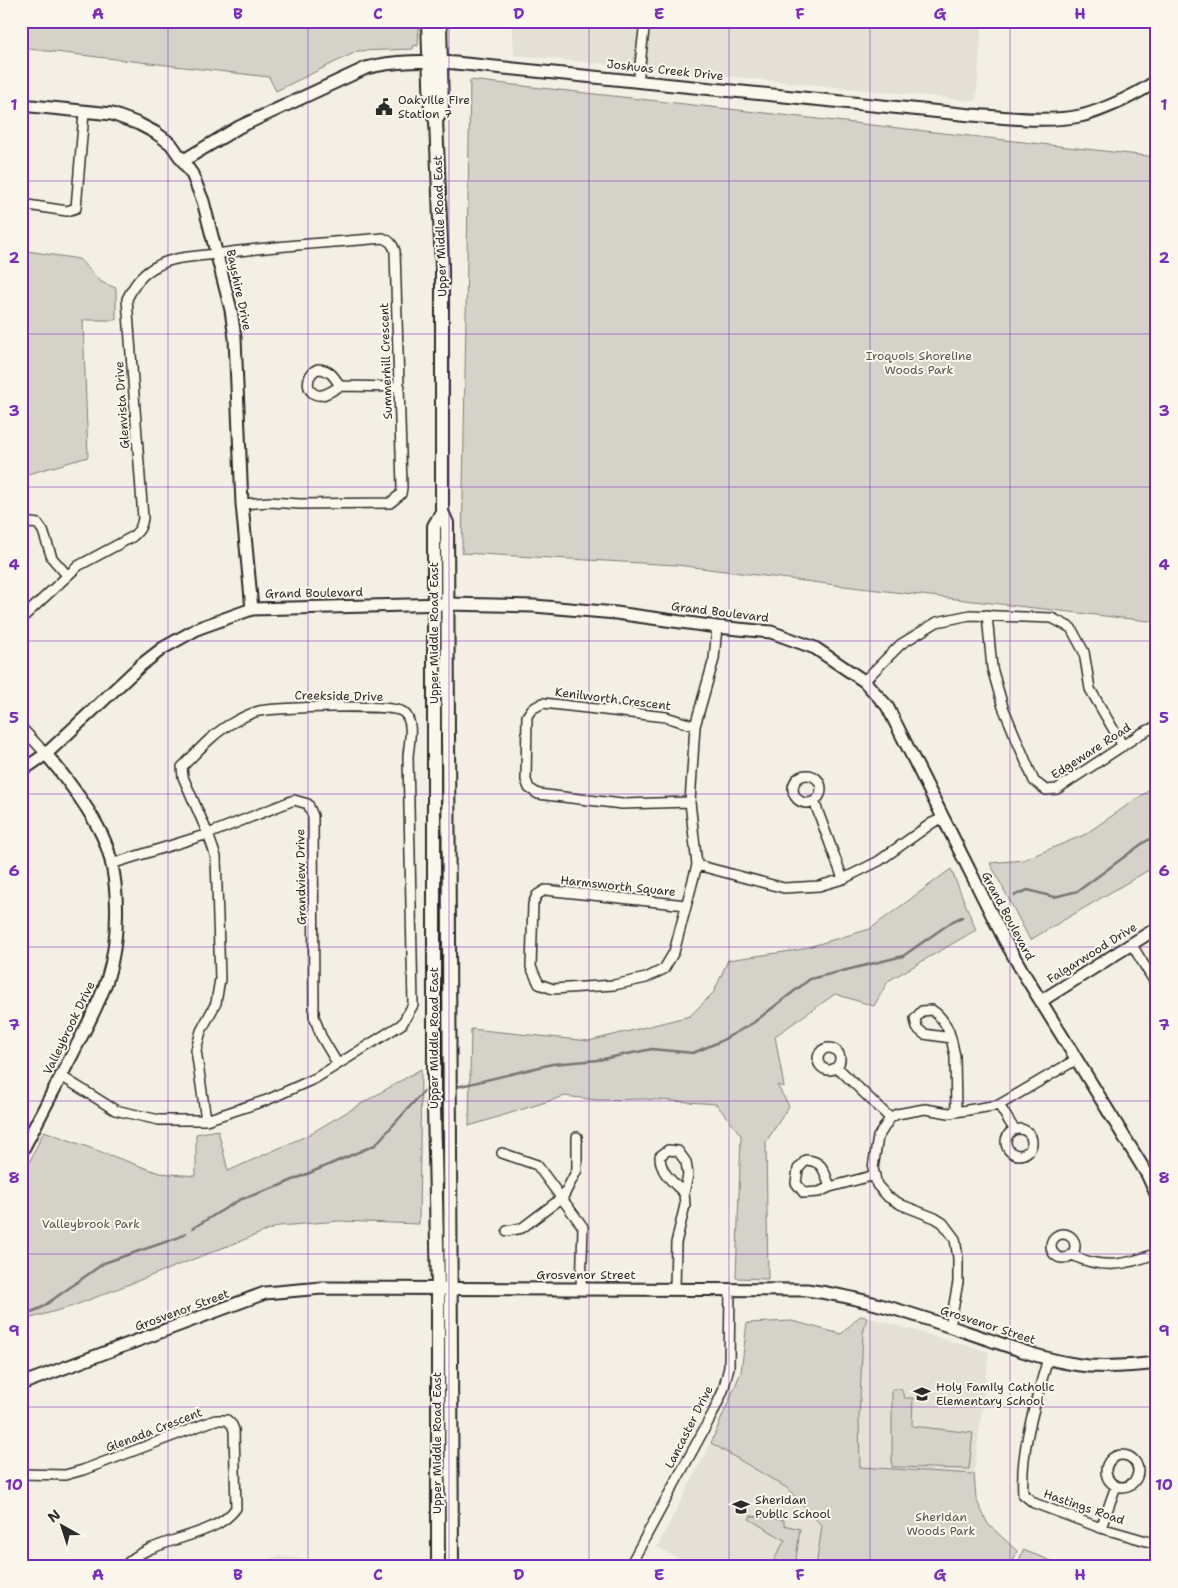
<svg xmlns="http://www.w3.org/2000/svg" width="1178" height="1588" font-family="'Shantell Sans',sans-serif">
<rect width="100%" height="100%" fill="#f3efe4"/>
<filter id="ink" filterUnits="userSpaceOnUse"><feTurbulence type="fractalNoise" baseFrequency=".02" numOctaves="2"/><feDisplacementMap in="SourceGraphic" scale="10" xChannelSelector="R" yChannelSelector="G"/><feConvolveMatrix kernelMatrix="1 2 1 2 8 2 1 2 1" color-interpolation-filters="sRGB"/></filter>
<g filter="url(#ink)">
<path fill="#e4e0d6" d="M512,21H982L976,101L514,55Z
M867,1317L989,1352L974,1474L860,1467L859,1418L863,1333Z
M711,1443L787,1488L822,1526L816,1567H692L657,1547Z
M276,1556L378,1567H251Z"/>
<path fill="#d5d2c9" stroke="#807e7a" d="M21,21H419L418,46L414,45L413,49L358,51L276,91L269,77L21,48Z
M470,80L1157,157V622L860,588L677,565L462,553Z
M21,250L79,259L101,282L116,288V320H83L88,457L21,476Z
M1157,785V865L1030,940L990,863L1023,860L1084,835Z
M951,869L976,930L888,981L874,1006L835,994L775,1036L784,1087L777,1085L789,1106L766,1142L768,1279L736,1278L741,1135L716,1104L645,1099L597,1100L565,1096L469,1126L471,1029L589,1041L690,1016L714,992L728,960L798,950L870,929Z
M421,1069L419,1224L338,1221L279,1226L73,1306L21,1321V1180L44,1131L159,1173L196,1176V1134L218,1130L228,1171L306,1136Z
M860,1316L867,1317L863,1333L859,1418L860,1467L974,1474L976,1499L988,1524L1017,1551L1011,1567H816L822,1526L787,1488L711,1443L741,1372L747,1323L792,1321L841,1334Z
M892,1389H901L905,1398H913L912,1426L973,1433L969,1469L892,1467Z
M751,1516L784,1520V1525L800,1529L795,1567H770L785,1540L749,1519Z
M1023,1550L1067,1567H1017Z"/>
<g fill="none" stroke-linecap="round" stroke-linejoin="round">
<path stroke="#787772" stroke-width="2.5" d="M1015,895L1028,890L1054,897L1078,891L1143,843L1157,835
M457,1087L552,1064L598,1060L652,1049L693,1053L719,1042L753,1023L810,979L903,956L953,921L962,917
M193,1228L239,1200L279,1186L375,1145L424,1091
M21,1316L41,1308L104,1263L177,1238L186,1233"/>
<g stroke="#2b2b2b" stroke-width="12">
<path id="minor" d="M638,82L645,21
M21,204L67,211L76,208L84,113
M318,369C330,369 335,378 340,386C335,389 328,394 322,395C305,397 304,374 318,369Z
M340,386L400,387
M21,526L31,523L38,524L43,531L52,558L67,575
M987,615L992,668L1003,707L1034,781L1046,790L1057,789L1142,733L1157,726
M21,619L78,566L132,537C139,531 142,527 143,518L127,299C134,285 142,273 157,266C175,256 196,257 216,254C271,246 328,243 383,238C390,241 393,244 395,251L402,487L401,494L390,503L300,504L270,502L242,504
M864,681L901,644L937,622L970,615L1052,618L1071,628L1084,652L1090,689L1123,746
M21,727L46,754
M793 789a14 14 0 1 1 28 0a14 14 0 1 1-28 0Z
M814,801L843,879
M690,802L622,804L538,794L529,788L526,780L527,716L532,709L543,703L666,717L695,726
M111,864L208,834L294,800L308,804L313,816L314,1016L321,1036L337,1063
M697,865L784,888L819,886L843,879L879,861L932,823L943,818
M686,905L545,890L537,895L533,904L531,967L539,984L553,989L614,985L646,978L664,969L674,952L697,865L690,802L693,757L695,726L714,659L717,627
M1132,945L1157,986
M932,1010C941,1016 948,1027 951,1038L924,1034L917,1028L915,1019L922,1011Z
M951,1038L955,1056L956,1112
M818 1059a11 11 0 1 1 22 0a11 11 0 1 1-22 0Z
M837,1067L890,1118
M61,1076L115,1110L159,1120H206L267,1100L316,1078L402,1024L413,1005L408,756C409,743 415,721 403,712C391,703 278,708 259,711C251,713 241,718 234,722C214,732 198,751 182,767L183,777L208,834L216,857L220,979L216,1003L201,1031L196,1050L206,1120
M999,1105L1014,1129
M1006 1142a13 13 0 1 1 26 0a13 13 0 1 1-26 0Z
M502,1153L537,1165L583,1227L581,1289
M830,1187C824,1172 824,1161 806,1160L798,1169L796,1183L804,1193L819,1192L830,1187L875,1175
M507,1231L522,1228L563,1197L577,1170V1137
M1051 1246a12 12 0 1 1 24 0a12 12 0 1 1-24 0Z
M1072,1255C1102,1270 1127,1265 1157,1253
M675,1289L676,1243L685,1205L684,1193L688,1175L686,1162L678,1151L668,1150L660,1156C660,1173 673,1182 684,1193
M950,1327L958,1282V1258L955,1239L943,1223L935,1218L902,1205L888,1197L877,1185L873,1168L878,1137L890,1118L897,1114L925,1109L949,1113L999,1105L1077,1059
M1048,1358C1036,1402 1020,1448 1023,1494L1034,1503L1101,1528L1157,1544
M1106 1471a16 16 0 1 1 32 0a16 16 0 1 1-32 0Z
M21,1474L65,1475L83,1470L215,1420H227L232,1425L234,1430L236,1508C214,1540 150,1536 124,1567
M1101,1528L1116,1486
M632,1567L633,1560L713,1413L723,1391L729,1367L730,1289"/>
</g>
<g stroke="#2b2b2b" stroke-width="15">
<path id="tertiary" d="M21,105L112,114L139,124L156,133L171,144L192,174L203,201L231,310L235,338L242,504L252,609
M184,160L239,127L366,68C395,60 426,61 455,63L971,115C1006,117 1045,123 1080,116C1095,113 1110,106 1123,100C1135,94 1146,89 1157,80
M21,771L46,754L141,665L163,648L199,628L252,609L447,604L534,606L616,613L717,627L771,632L815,648L864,681L887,706L1004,939L1024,974L1147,1174L1157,1196
M1041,1001L1157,928
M21,1153C38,1120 55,1088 72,1055C84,1031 98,1007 107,980C120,939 121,875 102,835C88,806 67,779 46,754
M21,1384L265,1293L322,1288L807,1290C870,1298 930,1320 990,1340C1022,1351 1055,1363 1089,1366C1111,1367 1134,1366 1157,1363"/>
</g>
<g stroke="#2b2b2b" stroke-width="16">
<path id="secondary" d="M428,21L431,112L436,120L442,268V512L447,523L452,1567
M436,120L442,111L440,21
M438,1567V1288L434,1107V526L442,512"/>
</g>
<use href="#minor" stroke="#fbf7ec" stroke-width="9"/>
<use href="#tertiary" stroke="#fbf7ec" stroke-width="11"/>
<use href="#secondary" stroke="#fbf7ec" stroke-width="12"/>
</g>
</g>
<path fill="none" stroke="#7b2cbf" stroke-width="1" stroke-opacity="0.55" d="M168,21V1567M308,21V1567M449,21V1567M589,21V1567M729,21V1567M870,21V1567M1010,21V1567M21,181H1157M21,334H1157M21,487H1157M21,641H1157M21,794H1157M21,947H1157M21,1101H1157M21,1254H1157M21,1407H1157"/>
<defs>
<g id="civic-bare" transform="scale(1.35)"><path d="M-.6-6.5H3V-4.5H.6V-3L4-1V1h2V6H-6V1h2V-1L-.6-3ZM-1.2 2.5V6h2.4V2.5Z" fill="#2b2b2b" stroke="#fbf7ec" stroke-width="2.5" paint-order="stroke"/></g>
<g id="school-bare" transform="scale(1.35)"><path d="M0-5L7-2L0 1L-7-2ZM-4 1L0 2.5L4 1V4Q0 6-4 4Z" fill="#2b2b2b" stroke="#fbf7ec" stroke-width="2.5" paint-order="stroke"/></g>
</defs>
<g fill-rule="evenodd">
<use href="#civic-bare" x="384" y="107"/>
<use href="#school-bare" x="922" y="1394"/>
<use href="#school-bare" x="741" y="1507"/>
</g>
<g text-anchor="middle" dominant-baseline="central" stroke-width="4" stroke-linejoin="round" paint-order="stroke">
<g font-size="12" fill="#2b2b2b" stroke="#fbf7ec">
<text transform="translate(665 70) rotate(6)">Joshuas Creek Drive</text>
<text transform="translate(440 226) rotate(-92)">Upper Middle Road East</text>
<text transform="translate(239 290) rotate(78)">Bayshire Drive</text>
<text transform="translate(386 361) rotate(-92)">Summerhill Crescent</text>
<text transform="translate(122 405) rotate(-94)">Glenvista Drive</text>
<text transform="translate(314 593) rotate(-1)">Grand Boulevard</text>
<text transform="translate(720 612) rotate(7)">Grand Boulevard</text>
<text transform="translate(434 633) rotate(-90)">Upper Middle Road East</text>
<text transform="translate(339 696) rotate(1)">Creekside Drive</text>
<text transform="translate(613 699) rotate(7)">Kenilworth Crescent</text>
<text transform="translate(1091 751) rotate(-33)">Edgeware Road</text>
<text transform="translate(301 877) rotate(-91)">Grandview Drive</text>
<text transform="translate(618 886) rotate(6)">Harmsworth Square</text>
<text transform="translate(1008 916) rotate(62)">Grand Boulevard</text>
<text transform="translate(1092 953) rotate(-32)">Falgarwood Drive</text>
<text transform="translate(69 1028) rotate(-64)">Valleybrook Drive</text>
<text transform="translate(434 1038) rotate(-90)">Upper Middle Road East</text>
<text x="586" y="1275">Grosvenor Street</text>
<text transform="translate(182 1310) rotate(-20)">Grosvenor Street</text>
<text transform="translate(988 1325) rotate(18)">Grosvenor Street</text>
<text transform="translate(689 1427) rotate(-63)">Lancaster Drive</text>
<text transform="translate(154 1430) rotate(-21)">Glenada Crescent</text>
<text transform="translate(437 1443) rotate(-90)">Upper Middle Road East</text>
<text transform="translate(1084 1507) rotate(19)">Hastings Road</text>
</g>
<g font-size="12" fill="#2b2b2b" stroke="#fbf7ec" text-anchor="start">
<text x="398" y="100">Oakville Fire<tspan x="398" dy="14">Station 7</tspan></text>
<text x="936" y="1387">Holy Family Catholic<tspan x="936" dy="14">Elementary School</tspan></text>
<text x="755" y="1500">Sheridan<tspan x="755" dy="14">Public School</tspan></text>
</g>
<g font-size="12" fill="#565552" stroke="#fbf7ec">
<text x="919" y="356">Iroquois Shoreline<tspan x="919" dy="14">Woods Park</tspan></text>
<text x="91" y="1224">Valleybrook Park</text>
<text x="941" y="1517">Sheridan<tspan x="941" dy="14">Woods Park</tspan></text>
</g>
</g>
<rect width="1178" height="1588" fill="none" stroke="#fbf7ec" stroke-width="55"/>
<g transform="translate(62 1526) rotate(321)" stroke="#fbf7ec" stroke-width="4" paint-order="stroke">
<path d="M0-4L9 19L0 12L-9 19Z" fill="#2b2b2b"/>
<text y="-8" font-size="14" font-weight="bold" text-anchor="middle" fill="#2b2b2b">N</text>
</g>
<rect x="28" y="28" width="1122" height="1532" fill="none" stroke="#7b2cbf" stroke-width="2"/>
<g font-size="16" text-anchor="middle" font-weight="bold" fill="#7b2cbf">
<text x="98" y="19">A</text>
<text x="238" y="19">B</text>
<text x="378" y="19">C</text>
<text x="519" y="19">D</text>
<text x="659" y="19">E</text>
<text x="800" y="19">F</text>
<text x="940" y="19">G</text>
<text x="1080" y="19">H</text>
<text x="14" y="110">1</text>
<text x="1164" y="110">1</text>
<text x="14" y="263">2</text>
<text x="1164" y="263">2</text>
<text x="14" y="416">3</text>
<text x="1164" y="416">3</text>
<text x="14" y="570">4</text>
<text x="1164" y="570">4</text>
<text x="14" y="723">5</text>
<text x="1164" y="723">5</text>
<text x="14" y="876">6</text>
<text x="1164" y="876">6</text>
<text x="14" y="1030">7</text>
<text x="1164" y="1030">7</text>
<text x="14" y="1183">8</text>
<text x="1164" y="1183">8</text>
<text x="14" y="1336">9</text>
<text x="1164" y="1336">9</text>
<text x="14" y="1490">10</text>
<text x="1164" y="1490">10</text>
<text x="98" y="1580">A</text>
<text x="238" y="1580">B</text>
<text x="378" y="1580">C</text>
<text x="519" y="1580">D</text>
<text x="659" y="1580">E</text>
<text x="800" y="1580">F</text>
<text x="940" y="1580">G</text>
<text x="1080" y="1580">H</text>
</g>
</svg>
